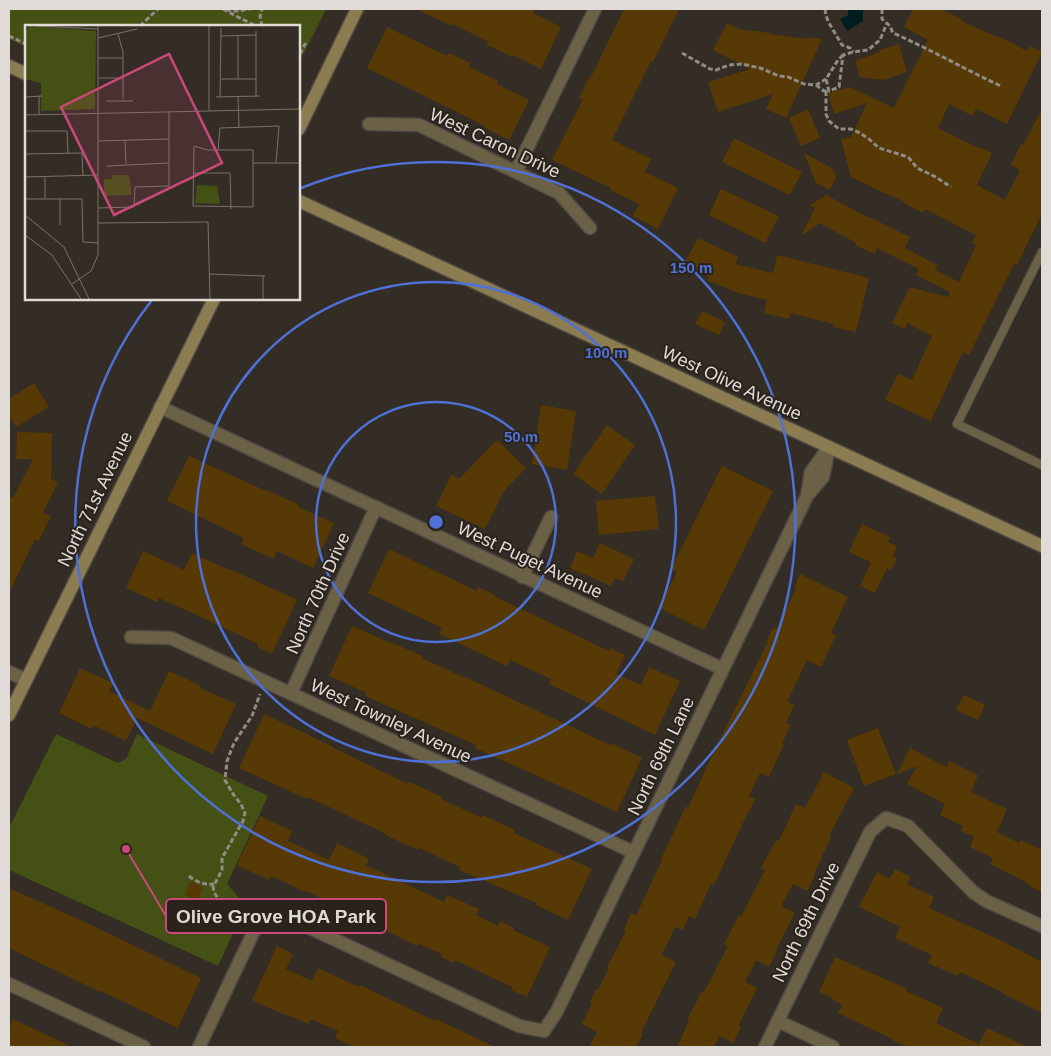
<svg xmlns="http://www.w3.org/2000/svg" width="1051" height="1056" font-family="Arial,sans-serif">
<rect width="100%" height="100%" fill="#342d25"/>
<path fill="#455015" d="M9,9H326L299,63V26H26V47L9,39Z
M56,734L118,763L126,759L137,734L268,796L227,884L245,905L240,913L234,931L218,966L9,870V828Z"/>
<path fill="#001e21" d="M848,9H863V21L847,31L840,19L848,15Z"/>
<path fill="#563904" d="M416,9H535L533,13L561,27L541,69L513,55L512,57L487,45L489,42L453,24L452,26Z
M624,9H679L653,62L651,61L612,140L651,159L645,172L678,188L658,229L633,216L639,204L610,190L611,188L552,160L583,99L579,98L590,76L591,77Z
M913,9H941L961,19V21L997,37L998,36L1027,51L1030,46L1042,52L1007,124L976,109L973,116L949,104L938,128L978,148L979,147L992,153L977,185L1005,200L1020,170L1011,165L1021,144L1023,145L1042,109V214L1017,265L1014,264L969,355L963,352L931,421L885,400L898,374L912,380L932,336L907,323L905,329L892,323L910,287L948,297L950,292L916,275L919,269L877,248L874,254L855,245L856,243L820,223L801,236L815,208L810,205L826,195L869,218V217L910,237L905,248L937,265L935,270L959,282L976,245L972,243L976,235L925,209L923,213L904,203L905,202L880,191L851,177L841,139L851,137L867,103L834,114L828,93L850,87L894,108L928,40L904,27Z
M727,23L739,29L770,33V34L806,39V37L822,39L786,118L766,109L773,94L718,112L708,82L750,69L713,50Z
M387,27L447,56L449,53L470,63L469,67L498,81L497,84L529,100L509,140L485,128L486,127L457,112L367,68Z
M899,44L907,72L884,80L860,77L855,61L880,52V50Z
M808,109L820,138L801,146L789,118Z
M734,138L802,172L790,195L722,162Z
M804,153L833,169L836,178L830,190L816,183Z
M721,189L779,216L765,243L709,215Z
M698,238L738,257L735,264L773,273L777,255L869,278L856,332L833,327L834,324L791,313L789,319L764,313L767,300L738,293L707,280L709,274L685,262Z
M702,311L725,322L719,335L695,324Z
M34,383L49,407L16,427L9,416V399Z
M541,405L576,411L567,470L532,464Z
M607,425L635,445L602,494L573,474Z
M17,432L52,433L51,479L58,482L43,513L51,516L39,541L35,539L9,593V496L13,498L33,459H16Z
M497,440L526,468L504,491L485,529L436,506L451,475L459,479Z
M189,456L266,491L267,490L299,505L298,507L334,523L313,568L277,551L274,559L241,544L244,538L167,501Z
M722,466L773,491L704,630L659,608L677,572L671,569Z
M655,496L659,529L599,535L596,501Z
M862,524L890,537L888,542L897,546L893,556L897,558L891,570L887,568L875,593L860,586L871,562L849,552Z
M600,543L634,559L623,581L615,578L611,586L570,568L577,551L593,558Z
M389,549L477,591L478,587L495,595L494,596L609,651L610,648L625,655L616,674L641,685L649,667L680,681L655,735L549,684L551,679L510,660L507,666L439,634L442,628L368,593Z
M143,551L184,570L192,553L229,570L230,569L297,600L272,654L257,647L258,644L201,617L159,598L157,602L126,588Z
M800,574L848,597L831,633L836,635L821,667L807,660L787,702L794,705L786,723L791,725L782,743L784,744L769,777L760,773L749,796L755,799L749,812H748L714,885L711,884L695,919L689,916L683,930L675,927L662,955L676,962L641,1033L643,1034L636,1047H589L597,1032L582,1024L592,1003L590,1002L596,989L598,990L609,968L607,967L626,931L624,930L631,913L636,916L662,860L661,859L686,806L688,808L714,751L768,642L766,641L773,628L776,629L796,589L794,588Z
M352,626L390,643V642L423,656L422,658L463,677V676L610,745L611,743L642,758L617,812L475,748L476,745L365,696L367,693L329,676Z
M80,668L113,683L109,691L150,711L169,671L201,686L200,688L236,704L213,754L137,718L126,741L93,725L92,729L59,713Z
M964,695L985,705L978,720L956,710Z
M264,714L332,746V747L408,784L410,782L442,797L441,799L482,818L483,815L515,830L514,833L592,869L568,920L536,905L537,903L459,870L460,867L419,848L418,850L385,835L386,834L308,797L307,799L239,768Z
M878,728L896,774L864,786L847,740Z
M910,748L946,767L949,761L978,775L971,792L1007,809L997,832L1019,843L1021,840L1042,850V892L1028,885L1029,884L990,864L993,858L970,847L974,837L961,831L963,826L940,815L945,804L907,784L917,766L897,774Z
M824,772L854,788L829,836L831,837L814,874L815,875L807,891L793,884L781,906L795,913L776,950L777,951L769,967L756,960L745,982L757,988L739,1025L741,1027L733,1043L719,1036L714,1047H677L689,1021L687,1020L702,991L704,992L728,946L724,944L739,915L741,917L765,870L761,868L776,840L779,841L796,804L805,808Z
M260,816L292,831L288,841L329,860L337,843L369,859L366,865L444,902L447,895L479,909L476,915L498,926L500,921L514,928L513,930L550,947L527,997L511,990L512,987L455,960L454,963L441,957L442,954L418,944L417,946L385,930V929L350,912L306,891L305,892L271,876L269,880L237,865Z
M895,869L911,877L907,884L934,897L929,908L1002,941L1042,962V1013L1002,993V992L960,972L958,976L928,963L932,955L895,938L900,927L859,907L877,872L890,879Z
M190,881L203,887L198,901L185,895Z
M9,888L87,923L201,978L178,1028L101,991L100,992L9,948Z
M277,946L293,954L286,969L312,981L318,968L359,987L360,985L435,1021L436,1019L495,1047H354L335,1038L338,1031L311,1019L308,1024L285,1014V1015L252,1000Z
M835,957L907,989L906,991L943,1008L936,1023L979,1044L987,1028L1028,1047H908L892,1040V1039L838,1013L842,1005L832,999V998L819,992Z
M13,1019L72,1047H9V1028Z"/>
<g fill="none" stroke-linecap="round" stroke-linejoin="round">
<g stroke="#504941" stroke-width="10">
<path id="lane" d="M1042,252L957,424L1042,465"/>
</g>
<g stroke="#504941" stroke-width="15">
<path id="street" d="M369,124L419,125L559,193L590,228
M516,171L595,9
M160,407L723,669
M807,496L811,472L826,451
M522,577L551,517
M131,637L171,638L633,852
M9,672L26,680
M291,693L376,507
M9,984L144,1047
M778,1021L833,1047
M199,1047L255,929L269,913L291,919L519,1026L544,1031L557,1011C639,839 724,668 807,496L823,477L829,447
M765,1047L870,832L886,818L908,826L973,892L986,901L1042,926"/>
</g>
<g stroke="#504941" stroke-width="15">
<path id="secondary" d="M9,66L26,74
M299,129L357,9
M299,201L1042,546
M9,715L214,299"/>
</g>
<path stroke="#918b85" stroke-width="3" stroke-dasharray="5 2.5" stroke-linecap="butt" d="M223,9L236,16L256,26
M825,9L826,16L829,23L842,45L850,48L853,52
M882,9V19L890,26L893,33C930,49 964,69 1001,86
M226,10L237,11L250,9
M140,26L158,9
M262,26L260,16L262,9
M9,36L26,44
M299,51L301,52L306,42
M682,53L710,69L716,70L729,65L742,64L760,68L779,76L788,77L804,84L816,85L826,79
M843,55L838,60L826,79L829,91L839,87L843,55L853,52L868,50L880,40L887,23
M816,85L824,91H829
M826,91V114L829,121L839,129H851L860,133L869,139L879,148L905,156L909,158L917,168L934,176L951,187
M189,876C196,882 204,885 214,884
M245,921L230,913L222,905L214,892L213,887L222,870V858L243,821L245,813L241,804L233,794L225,780L227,761L234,743L252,716L260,694"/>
<use href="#lane" stroke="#6a6146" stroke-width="8"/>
<use href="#street" stroke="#6a6146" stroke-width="12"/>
<use href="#secondary" stroke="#8b7d51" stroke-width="12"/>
</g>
<g fill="none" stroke="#4e71d8" stroke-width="2.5">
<circle cx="436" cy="522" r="120"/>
<circle cx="436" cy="522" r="240"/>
<path d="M301 188A360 360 0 1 1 152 300"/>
</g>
<g text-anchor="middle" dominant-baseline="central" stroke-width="4" stroke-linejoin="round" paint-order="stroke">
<g font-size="18" fill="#e0dbd6" stroke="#2a231c">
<text transform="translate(495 143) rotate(25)">West Caron Drive</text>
<text transform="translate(732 383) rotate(25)">West Olive Avenue</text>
<text transform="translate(95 499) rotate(-64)">North 71st Avenue</text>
<text transform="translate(530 560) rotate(25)">West Puget Avenue</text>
<text transform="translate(318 593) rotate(-66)">North 70th Drive</text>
<text transform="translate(391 721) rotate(25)">West Townley Avenue</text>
<text transform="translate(661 756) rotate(-64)">North 69th Lane</text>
<text transform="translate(806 922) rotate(-64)">North 69th Drive</text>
</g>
</g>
<g transform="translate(25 25)">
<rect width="275" height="275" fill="#342d25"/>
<path d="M4,1L71,6L70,84L16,86V58L0,54V8ZM87,150H104L107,170L79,171V154H87ZM172,160L192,161L195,179L170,178Z" fill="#455015"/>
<path fill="none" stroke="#79736c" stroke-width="1" d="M12,1L73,4M93,9L98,27V74M196,11L231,10M73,13L112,4M73,33H98M74,53H98M196,54H231M213,54V11M14,71V89M213,71L214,102M231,71V6M0,72L17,71M191,72L235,71M195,72L196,3M81,76H108M184,85V1M0,90L275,84M0,106H42L43,128M100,115L101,139M73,116L144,114M169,121L183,125H228V182L168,181ZM193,125L195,103L254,101L251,138M0,129L57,128L58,151M228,138H275M82,141L144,138M168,148H205L206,184M20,151V174M0,152L73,150M1,174H57L58,217L73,218M35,174V200M73,183L109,182L110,162L144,161V87M0,190L39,222L64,274M73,198L183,197L185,274M0,210L27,230L56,274M184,249L240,251M47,259L66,246L73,230V1M238,274V251"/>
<path fill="#ca497a" fill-opacity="0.15" stroke="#ca497a" stroke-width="2.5" d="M144,29L197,138L89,190L36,82Z"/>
<rect width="275" height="275" fill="none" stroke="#e0dbd6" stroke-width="2.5"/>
</g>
<circle cx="436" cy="522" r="8" fill="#4e71d8" stroke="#2a231c" stroke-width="2.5"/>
<g font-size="15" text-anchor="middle" font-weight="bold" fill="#4e71d8" stroke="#2a231c" stroke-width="4" stroke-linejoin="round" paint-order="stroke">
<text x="691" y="273">150 m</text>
<text x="606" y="358">100 m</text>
<text x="521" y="442">50 m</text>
</g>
<path fill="none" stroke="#ca497a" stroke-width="2" d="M126 849L166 916"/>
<circle fill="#ca497a" stroke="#2a231c" stroke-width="2" cx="126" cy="849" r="5"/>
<rect fill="#2a231c" stroke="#ca497a" stroke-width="2" x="166" y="899" width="220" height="34" rx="5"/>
<g font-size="19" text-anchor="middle" font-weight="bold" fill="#e0dbd6">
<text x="276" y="923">Olive Grove HOA Park</text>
</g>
<rect width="1051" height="1056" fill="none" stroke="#e0dbd6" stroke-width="20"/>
</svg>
